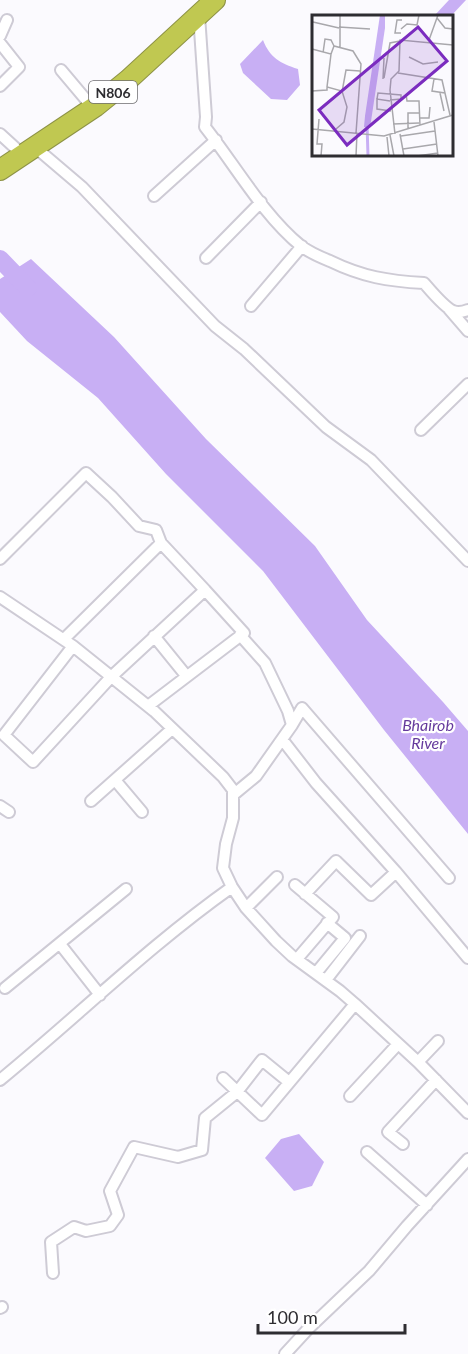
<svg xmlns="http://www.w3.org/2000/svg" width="468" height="1354" font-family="Lato,sans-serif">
<rect width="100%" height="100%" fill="#fbfafe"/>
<path fill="#c8aff4" d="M449,0H466L451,16H434Z
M263,40C270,58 280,63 298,69L300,85L287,100L271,99L243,73L240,64Z
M31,259L114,337L206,439L315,546L367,620L443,702L468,731V834L384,730L263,571L166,474L98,398L27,341L0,312V279Z
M299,1134L324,1162L312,1186L294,1191L265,1158L281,1139Z"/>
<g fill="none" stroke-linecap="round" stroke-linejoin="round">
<path stroke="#c8aff4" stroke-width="18" d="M0,259L28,288"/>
<g stroke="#cecbd5" stroke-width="14">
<path id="street" d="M199,15L206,117L205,127C235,165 263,215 301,246C309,252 320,257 330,261C363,277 388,281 424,283C431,291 444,307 453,311C458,313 463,312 468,310
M0,36L7,20
M0,43L19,67L0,86
M61,70L93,108
M0,134L23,155
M35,147L82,187L215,326L244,349L326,427L371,460L468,561
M154,196L216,140
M206,258L261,202
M251,306L302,246
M449,309L468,331
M421,430L468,384
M0,559L86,473L112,497L139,526L156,530L161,543L64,639
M0,597L73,646L154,711L223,777L233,790V818L226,844L223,868L232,887L246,908L276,941L292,956L340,991L355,1004L418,1062L468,1113
M154,636L184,673
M73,646L4,735L33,762L111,677L205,590L161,543
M148,706L244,633L205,590
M292,725L302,708L449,878
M285,743L316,783L396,872L468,958
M115,780L142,812
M233,795L256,776L292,725L288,711L265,663L240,635
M91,801L172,729
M0,806L9,812
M295,885L333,917L297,959
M305,894L336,861L371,895L396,872
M246,908L277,877
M60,944L100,995
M316,973L345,938L327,923
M326,980L360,936
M5,988L126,889
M418,1062L438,1041
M223,1078L262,1115L355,1004
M0,1080C78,1016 150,945 232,887
M350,1096L398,1044
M403,1144L388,1132L436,1080
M367,1152L427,1205
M53,1273L51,1242L74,1227L86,1231L110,1226L118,1215L110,1191L134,1147L178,1157L202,1150L205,1118L237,1092L262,1060L289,1082
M0,1308L2,1307
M285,1354L308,1329L369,1271L407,1226L468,1159"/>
</g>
<g stroke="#8d9246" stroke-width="22">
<path id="highway" d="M0,170L96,106L128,80L215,0"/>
</g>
<use href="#street" stroke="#fff" stroke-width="10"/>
<use href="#highway" stroke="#c0c851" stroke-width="20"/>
</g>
<g text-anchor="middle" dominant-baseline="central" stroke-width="4.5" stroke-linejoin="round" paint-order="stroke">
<rect fill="#fff" stroke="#6d6c6f" stroke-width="1.5" x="89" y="81" width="48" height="22" rx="4.5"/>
<g font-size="14" font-weight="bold" fill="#2e2d31">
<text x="113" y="92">N806</text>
</g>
<g font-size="16" font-style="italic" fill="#653a9c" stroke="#fff">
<text x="428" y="724">Bhairob<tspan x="428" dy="18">River</tspan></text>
</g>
</g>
<g transform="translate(312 15)">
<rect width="141" height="141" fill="#fbfafe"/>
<path d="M68,0H73V13L58,113L52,112L53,101Z" fill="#c8aff4"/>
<path fill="none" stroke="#c8aff4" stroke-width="3" d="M55,109L56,141"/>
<path fill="none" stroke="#a9a8ac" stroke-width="1.5" d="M125,3L133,13L141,14M1,7L27,13M27,12L58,14M89,14L95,9L105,10L107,0M89,18H83L85,5H90M117,25L126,0M28,32V0M0,34L19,39L15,72L30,76L35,92L32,107L24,114M11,38L13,24L19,25L22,31M19,39L22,31L41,36L49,49L44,118M97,42L111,49L126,47M86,58L130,65L138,100M72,63L78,28L88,26M71,64L72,43M122,64L120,76L133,78M30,77L34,55L48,56M128,78L132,96M94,79L95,86H107L108,111M0,80V76L15,75V72M65,84L66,78L89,80V84L78,85M78,86L65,84V94L79,96M107,103H117L118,92M7,104L5,129H10L9,141M122,107L126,141M81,109L107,108M96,113V98H107M0,114L72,121L141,100M83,119L78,75L79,64L87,56L88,25L141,30M88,119L92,141M78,120L82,141M89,121L123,116M75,122L77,141M91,134L125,129M44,141L45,118M105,141L126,138"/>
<path fill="#7b2cbf" fill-opacity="0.15" stroke="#7b2cbf" stroke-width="3" d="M106,12L135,46L35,130L7,95Z"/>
<rect width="141" height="141" fill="none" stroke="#2e2d31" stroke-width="3"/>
</g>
<path d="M258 1324v9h147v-9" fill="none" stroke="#2e2d31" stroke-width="3"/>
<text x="267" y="1324" font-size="18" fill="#2e2d31" stroke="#ffffff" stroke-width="4.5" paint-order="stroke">100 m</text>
</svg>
